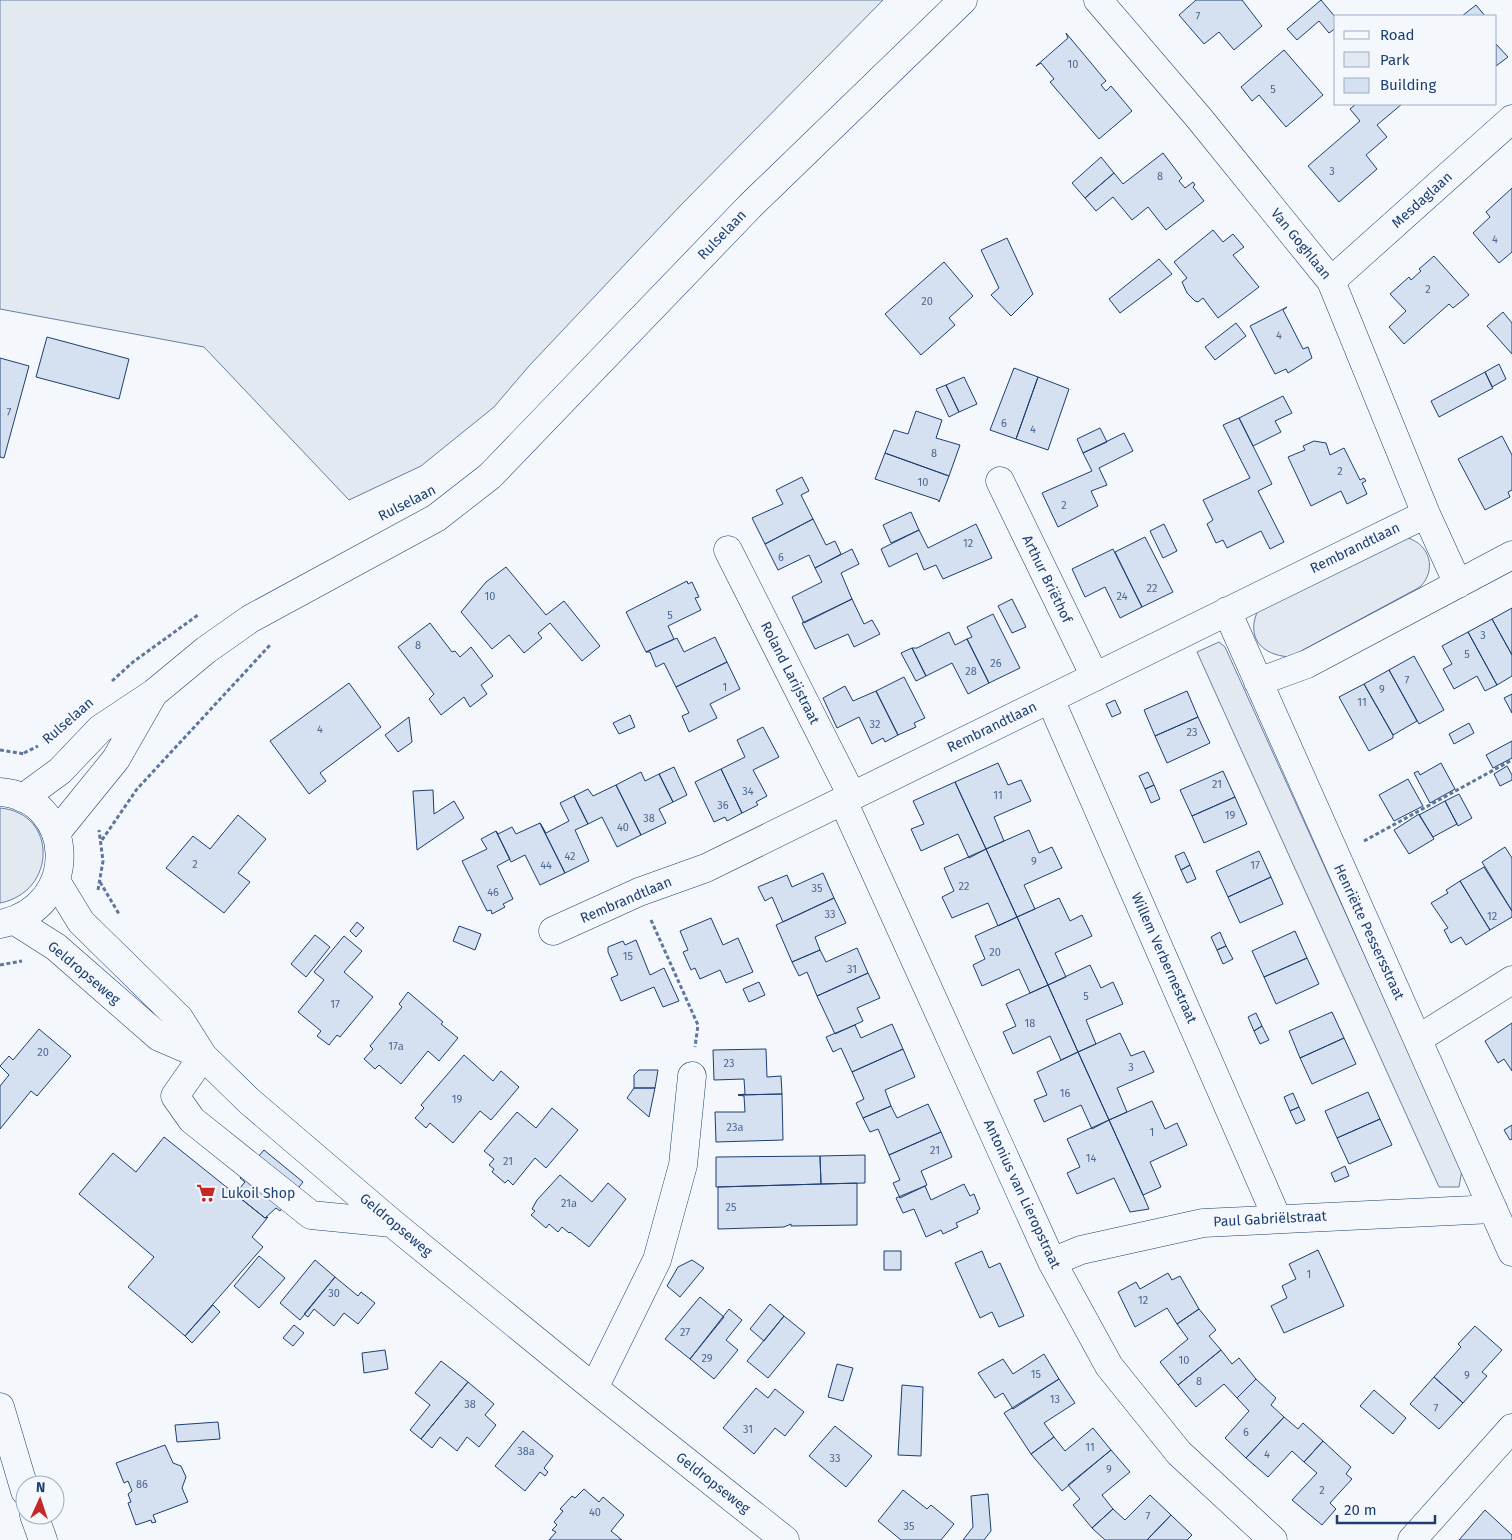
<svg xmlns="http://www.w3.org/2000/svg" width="1512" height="1540" font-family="'Fira Sans',sans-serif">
<rect width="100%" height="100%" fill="#f4f7fb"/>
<path fill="#e3e9f0" stroke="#687fa3" d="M0,0H883L680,206L529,366L494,407L421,466L349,500L204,347L0,309Z
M1408,538C1430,545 1437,570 1420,587L1290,657C1260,655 1245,636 1259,608Z
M1219,642L1225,647L1462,1170L1459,1187H1439L1197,652Z
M0,808C58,813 57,892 0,903Z"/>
<path fill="#d5e0f0" stroke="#1d3f73" d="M1196,0H1242L1262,26L1234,50L1219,32L1204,44L1179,15Z
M1321,0L1336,18V28L1329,33L1319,21L1297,40L1287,29Z
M1476,5L1485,16H1462Z
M1066,33L1106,81L1101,85L1106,91L1111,86L1132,111L1099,139L1050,82L1054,79L1041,63L1036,66L1068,38Z
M1496,44L1508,57L1496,66Z
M1284,50L1323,95L1286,127L1259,95L1252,101L1241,87Z
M1356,104H1402L1377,125L1387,137L1366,155L1377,169L1339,202L1308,166L1360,121L1350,109Z
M1163,153L1182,178L1179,181L1185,188L1193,182L1195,185L1193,187L1204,201L1166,230L1148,207L1132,220L1113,197L1096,211L1085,198L1114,173L1123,184Z
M1101,157L1114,173L1085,198L1072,183Z
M1512,188V252L1499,263L1473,233L1490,217L1486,212Z
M1213,230L1223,242L1233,234L1244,247L1233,255L1259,287L1218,318L1203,298L1198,302L1195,301L1187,293L1182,282L1187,278L1174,262Z
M1007,238L1033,294L1011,316L991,295L999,288L981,250Z
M1434,256L1469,295L1453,308L1449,304L1404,344L1389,327L1406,311L1390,294L1409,277L1411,280L1421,271L1419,269Z
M1159,259L1172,274L1120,313L1109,299Z
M944,262L973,296L949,318L955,325L921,355L885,314Z
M1287,307L1283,310L1303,349L1308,347L1312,358L1288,373L1286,369L1275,374L1250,326Z
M1503,312L1512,323V354L1487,326Z
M1236,323L1246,336L1215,360L1205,347Z
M47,337L129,359L119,399L36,377Z
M0,358L29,366L4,458L0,457Z
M1499,364L1506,379L1492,387L1485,372Z
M1014,368L1038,377L1016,439L990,430Z
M1485,372L1493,388L1439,417L1431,401Z
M964,377L977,404L959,412L946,385Z
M1038,377L1069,389L1048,450L1016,439Z
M946,385L959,412L949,417L936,389Z
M1283,396L1292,413L1275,421L1281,432L1253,446L1239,418Z
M916,411L942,420L936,438L960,445L949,476L885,453L894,430L908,434Z
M1239,418L1272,484L1258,491L1284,542L1270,549L1261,531L1227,548L1223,540L1216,543L1207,524L1213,520L1203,500L1250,478L1223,425Z
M1100,428L1107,442L1083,453L1077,439Z
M1124,433L1133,451L1099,468L1107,485L1091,491L1098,506L1058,527L1042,493L1092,471L1083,453Z
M1502,436L1512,455V490L1508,492L1510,497L1485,510L1458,459Z
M1314,441L1326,443L1330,455L1344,448L1360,480L1364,478L1366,481L1362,483L1367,494L1347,504L1341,491L1311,506L1288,457L1305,450L1303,446Z
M885,453L949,476L939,502L938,500L875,479Z
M802,477L809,491L801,495L813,519L765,544L752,518L783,504L776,490Z
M911,512L919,530L891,543L883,525Z
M813,519L826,545L835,541L841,554L815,568L809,555L778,570L765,544Z
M976,524L992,558L943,579L936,565L924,570L917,553L889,567L881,549L919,530L928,548Z
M1164,524L1177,551L1163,558L1150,531Z
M1145,537L1173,592L1142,607L1115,552Z
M852,549L859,564L841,573L852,599L804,623L792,597L822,582L815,568Z
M1113,549L1142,607L1120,618L1105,587L1085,597L1072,569Z
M506,567L546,615L564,601L600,646L582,661L550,623L538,633L542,638L524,653L509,635L492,649L461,612L486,582Z
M687,581L688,584L692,582L699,597L695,598L701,610L668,626L674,639L646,652L626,612Z
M852,599L864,624L872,620L880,634L854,647L848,634L815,649L802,623Z
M1012,599L1026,627L1012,633L998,606Z
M1512,608V655L1492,619Z
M993,614L1020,668L989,683L967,639L972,637L967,627Z
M1492,619L1512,655V676L1497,685L1468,632Z
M430,623L452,652L455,651L460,657L471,647L493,676L481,685L487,694L470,707L464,697L441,715L429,699L434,694L398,647Z
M949,632L955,645L967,639L989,683L968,694L952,663L926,676L912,648H917Z
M1468,632L1497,685L1485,691L1477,676L1454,689L1443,669L1452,664L1442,646Z
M715,637L727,662L676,687L664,663L656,667L650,652H646L677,638L684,652Z
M912,648L926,676L916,681L901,653Z
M1414,656L1444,710L1419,724L1389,670Z
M727,662L740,689L710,704L717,718L689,732L682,716L689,713L676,687Z
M1389,670L1417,721L1393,735L1364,684Z
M904,677L925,718L914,723L916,727L898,735L876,691Z
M349,683L381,727L320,773L326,781L309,794L270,741Z
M1364,684L1393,735V738L1369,751L1339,697Z
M845,686L853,701L876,691L898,735L885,742L883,738L872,744L859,717L837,728L823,698Z
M1187,691L1198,717L1155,736L1144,710Z
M1512,694V713L1504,698Z
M1115,700L1121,713L1112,717L1106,704Z
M630,715L635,727L619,734L613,723Z
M409,717L412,742L398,752L385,735Z
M1198,717L1210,743L1167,763L1155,736Z
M1469,723L1474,733L1454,744L1449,734Z
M763,727L779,757L753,770L767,796L756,802L758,805L742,813L721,769L745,757L737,740Z
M1512,741V758L1493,768L1486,755Z
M998,763L1008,785L1021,780L1031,801L994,817L1004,841L986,849L955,782Z
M1441,763L1455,789L1430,803L1414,773L1418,771L1420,775Z
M1507,766L1512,775V780L1500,786L1494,774Z
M674,767L687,795L673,802L659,774Z
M721,769L742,813L727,821L725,817L714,822L695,782Z
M1223,771L1235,797L1192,816L1180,790Z
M641,772L645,781L659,774L673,802L659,809L666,823L641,835L616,785Z
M1148,772L1154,785L1145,789L1139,776Z
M1408,779L1423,806L1394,821L1379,795Z
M955,782L986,849L969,858L958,834L921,851L911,829L924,824L913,801Z
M616,785L641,835L617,847L602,817L588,824L574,796L588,789L593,796Z
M1154,785L1160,799L1151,803L1145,789Z
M433,790L434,814L454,801L464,818L417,850L413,791Z
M1459,794L1472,818L1458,826L1445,801Z
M574,796L588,824L575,830L589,861L565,873L540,823L546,833L569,821L560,803Z
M1235,797L1247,824L1204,843L1192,816Z
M1445,801L1457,824L1433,837L1419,815Z
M1419,814L1434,839L1409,854L1394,830Z
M238,815L266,839L238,873L250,882L224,913L166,868L193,836L210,849Z
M540,823L565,873L540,885L525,855L511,862L496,831L498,834L512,827L516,834Z
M1029,830L1039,853L1052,847L1062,868L1024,885L1035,909L1017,917L986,849Z
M496,831L510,859L497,866L513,899L503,904L505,907L492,914L491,910L487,911L462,861L487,849L481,839Z
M1505,847L1512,858V911L1482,862Z
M986,849L1017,917L998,926L988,903L952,918L942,897L954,891L944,868Z
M1259,851L1271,877L1228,897L1216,871Z
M1184,852L1190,865L1181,870L1175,856Z
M1190,865L1196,879L1187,883L1181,870Z
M1484,867L1512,911V917L1490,930L1460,881Z
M823,873L834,898L783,922L772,897L765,901L758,887L787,875L792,887Z
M1271,877L1283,904L1240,923L1228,897Z
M1460,881L1490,930L1466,945L1461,937L1451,943L1444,930L1448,928L1431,903L1448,893L1446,890Z
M834,898L846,923L815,937L820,950L792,962L776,925Z
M1059,898L1070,921L1082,915L1092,936L1055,953L1066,977L1048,985L1017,917Z
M1017,917L1048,985L1030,993L1019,969L982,986L973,965L985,959L975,936Z
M711,918L723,945L738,938L753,972L726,983L720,970L700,979L695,968L691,970L683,952L688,950L680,931Z
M357,922L364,928L356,937L350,931Z
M459,926L481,934L475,950L453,941Z
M1295,931L1307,958L1264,977L1252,951Z
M1220,932L1226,946L1217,950L1211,937Z
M315,935L330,947L306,977L291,964Z
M344,936L362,951L344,972L373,997L340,1037L337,1035L329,1045L317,1036L321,1031L298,1012L324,980L314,972Z
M636,940L650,975L664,968L679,1001L663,1007L654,987L621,1001L611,978L618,975L608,952V947L623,941L625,945Z
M1226,946L1233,959L1223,964L1217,950Z
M857,948L868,973L817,996L807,972L799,976L792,962L820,950L826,962Z
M1307,958L1319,984L1276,1004L1264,977Z
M1090,965L1101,988L1113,982L1123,1004L1086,1020L1096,1044L1078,1052L1048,985Z
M868,973L880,998L857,1008L863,1021L835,1034L817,996Z
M759,982L765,995L749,1002L743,989Z
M1048,985L1078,1052L1061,1060L1050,1036L1013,1054L1003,1032L1016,1026L1006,1004Z
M408,992L443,1022L441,1024L458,1038L439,1061L428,1051L401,1084L379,1065L375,1069L364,1059L373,1049L370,1046L402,1007L399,1004Z
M1332,1012L1344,1038L1300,1058L1289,1031Z
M1256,1013L1262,1026L1254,1031L1248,1017Z
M1512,1023V1071L1504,1059L1498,1063L1485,1041Z
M892,1024L903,1049L852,1072L841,1048L833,1052L826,1037L855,1025L861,1038Z
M1262,1026L1269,1040L1260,1044L1254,1031Z
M39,1029L71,1056L37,1096L31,1091L0,1129V1086L9,1075L0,1066L9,1056L13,1060Z
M1120,1033L1131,1056L1144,1051L1154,1072L1117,1088L1127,1112L1109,1120L1078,1052Z
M1344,1038L1356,1064L1312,1084L1300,1058Z
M766,1049L767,1077L781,1076L782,1094L738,1095L745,1094L744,1079L714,1080L713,1050Z
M903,1049L915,1077L885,1090L891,1106L863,1118L856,1103L864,1099L852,1072Z
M1078,1052L1109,1120L1092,1129L1081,1105L1044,1122L1034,1100L1047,1095L1037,1072Z
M464,1055L493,1081L501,1071L519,1087L491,1120L480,1111L453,1143L430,1123L426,1128L415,1118L424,1108L421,1105Z
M639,1070H658L655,1088H634V1075Z
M634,1088H655L649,1117L627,1098Z
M1368,1092L1380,1119L1337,1138L1325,1111Z
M1293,1093L1299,1107L1290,1111L1284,1097Z
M782,1094L783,1140L716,1142L715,1112H745L744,1096L738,1095Z
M1152,1101L1165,1129L1177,1123L1187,1145L1150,1162L1161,1187L1143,1195L1109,1120Z
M928,1104L941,1132L889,1155L878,1129L870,1132L863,1118L891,1106L897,1118Z
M1299,1107L1305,1120L1296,1124L1290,1111Z
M552,1108L578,1130L546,1168L535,1158L513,1185L508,1180L505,1183L492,1172L494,1169L489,1165L494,1159L484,1151L517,1112L536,1128Z
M1380,1119L1392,1145L1349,1164L1337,1138Z
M1109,1120L1143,1195L1149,1209L1130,1212L1114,1178L1077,1194L1067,1173L1080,1167L1067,1139Z
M1512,1125V1139L1510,1140L1504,1130Z
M941,1132L952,1157L921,1171L927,1185L900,1198L893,1183L900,1180L889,1155Z
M164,1137L265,1218L268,1217L252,1237L263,1247L185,1336L128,1287L154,1257L79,1194L113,1153L136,1172Z
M264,1150L303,1182L280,1211L276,1208L265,1218L235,1194L245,1182L240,1178Z
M865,1155V1183L821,1184L820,1156Z
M820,1156L821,1184L716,1187V1157Z
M1345,1166L1349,1176L1335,1182L1331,1173Z
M560,1175L592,1202L608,1183L626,1199L589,1247L570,1232L569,1233L562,1227L558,1232L549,1224L546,1228L531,1215L535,1211L532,1209L537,1200Z
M857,1183V1225L791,1226V1224L784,1227L718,1229V1187Z
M964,1184L970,1196L974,1194L980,1209L977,1211L978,1213L956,1223L958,1227L943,1234L941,1230L926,1237L914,1209L903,1213L896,1198L925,1186L931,1200Z
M1318,1250L1344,1306L1284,1333L1271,1306L1287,1298L1282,1286L1296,1279L1289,1264Z
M884,1251H901V1270H884Z
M982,1251L989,1268L1000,1263L1024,1316L999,1327L992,1312L980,1318L955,1263Z
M259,1256L285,1278L259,1308L234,1286Z
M315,1260L335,1277L300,1320L280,1303Z
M692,1260L704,1268L680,1297L667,1286L678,1267Z
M1168,1273L1172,1280L1180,1276L1199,1309L1177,1324L1167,1308L1135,1327L1118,1292L1136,1282L1140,1289Z
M335,1277L358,1296L361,1292L375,1303L358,1324L344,1313L334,1326L314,1309L308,1317L304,1314Z
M700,1297L724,1317L690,1359L665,1339Z
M770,1304L784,1316L764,1341L750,1329Z
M213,1305L220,1312L192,1343L185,1336Z
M729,1309L742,1320L726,1340L738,1350L714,1379L690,1359Z
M1199,1309L1216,1330L1209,1336L1221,1350L1178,1385L1160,1362L1188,1339L1177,1324Z
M784,1316L805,1333L768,1378L747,1361Z
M294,1325L304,1333L293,1346L283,1338Z
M1475,1326L1502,1350L1482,1372L1487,1376L1463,1403L1434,1377L1461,1347L1458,1344Z
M385,1350L388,1369L364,1373L362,1353Z
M1221,1350L1232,1364L1239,1358L1256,1379L1237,1398L1224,1384L1196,1407L1178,1385Z
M1044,1354L1059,1379L1013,1409L1003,1393L995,1398L978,1373L1003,1359L1013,1374Z
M441,1361L468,1382L421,1439L410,1430L430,1405L415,1393Z
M837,1364L853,1368L843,1401L828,1397Z
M1434,1377L1463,1403L1439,1429L1410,1404Z
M1059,1379L1075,1403L1044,1423L1054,1437L1031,1454L1004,1413Z
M1256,1379L1276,1398L1271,1405L1284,1417L1246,1458L1225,1438L1249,1411L1237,1398Z
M468,1382L494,1404L485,1415L496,1425L479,1447L467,1437L457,1451L440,1437L432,1448L421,1439Z
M902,1385L923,1387L921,1456L898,1455Z
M756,1388L768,1398L775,1389L804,1412L785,1436L775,1428L754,1454L723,1428Z
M1374,1390L1406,1418L1393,1434L1360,1406Z
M1284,1417L1298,1429L1303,1423L1323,1441L1304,1462L1292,1451L1268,1477L1246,1458Z
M218,1422L220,1439L177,1442L175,1425Z
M835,1426L872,1456L846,1487L809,1456Z
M1093,1428L1111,1450L1062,1491L1031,1454L1054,1437L1065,1451Z
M523,1431L553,1456L544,1468L548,1472L545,1476L540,1472L525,1491L495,1466Z
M1323,1441L1351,1467L1346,1474L1352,1479L1330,1503L1336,1509L1322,1525L1292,1500L1317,1473L1304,1462Z
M165,1445L173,1463L181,1466L186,1477L182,1488L188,1502L153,1515L156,1522L152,1523L151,1520L136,1525L128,1503L131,1502L128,1494L132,1491L128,1481L124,1483L116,1463Z
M1111,1450L1130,1472L1102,1495L1113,1509L1092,1528L1073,1505L1080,1499L1068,1485Z
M584,1489L599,1502L603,1497L624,1515L611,1531L622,1540H549L556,1532L552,1530L557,1525L554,1522L563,1511L560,1509L572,1496L575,1498Z
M903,1490L927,1509L931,1505L954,1524L941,1540H901L878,1521Z
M988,1494L991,1531L984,1540H963L973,1527L971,1496Z
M1150,1495L1171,1515L1147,1540H1105L1092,1528L1113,1509L1125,1520Z
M1485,1510L1512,1535V1540H1459Z
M1171,1515L1192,1535L1187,1540H1147Z"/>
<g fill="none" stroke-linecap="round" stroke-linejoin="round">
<g stroke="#1d3f73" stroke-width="29">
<path id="minor" d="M1098,0L1199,118L1331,281L1426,514L1458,584
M1331,281L1512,119
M1000,481L1095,677
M728,550L852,796
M1227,611L1512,1252
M1258,682L1307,664L1512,555
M1050,699L1277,1218
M23,798L60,771L100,729L154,693L206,650L250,619L436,518L490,476L750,206L963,0
M843,801L1052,1262L1109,1366L1179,1453L1273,1540
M56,833L116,759L152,696
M56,881L81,922L179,1018L203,1056L249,1101L392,1223L594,1388L785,1540
M15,921L56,947L159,1037L203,1056
M553,931L639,892L706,868L1426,514
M1418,1039L1512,980
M203,1056L175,1096L192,1120L311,1215L392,1223
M1052,1262L1081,1250L1203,1223L1493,1209
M594,1388L657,1260L683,1165L692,1076
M0,1407L25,1491
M34,1515L43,1540
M1412,1540L1512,1428"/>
</g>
<g stroke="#1d3f73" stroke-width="29">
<path id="major" d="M0,792C76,798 83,907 0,924"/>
</g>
<path stroke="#5e769c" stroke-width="3" stroke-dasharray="4 2.5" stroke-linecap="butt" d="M112,681L133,662L198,615
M0,750L25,754
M24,753L38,746
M102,840L137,789L271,644
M1364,841L1512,760
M100,882L119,914
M98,890L103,861L99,830
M651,920L698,1025L695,1047
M0,965L22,961"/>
<use href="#minor" stroke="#f4f7fb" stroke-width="28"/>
<use href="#major" stroke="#f4f7fb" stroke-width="28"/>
</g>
<defs>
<g id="supermarket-bare" transform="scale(1.5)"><path d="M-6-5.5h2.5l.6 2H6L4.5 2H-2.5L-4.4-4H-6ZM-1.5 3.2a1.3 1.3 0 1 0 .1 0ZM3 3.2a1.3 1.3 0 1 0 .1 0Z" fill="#c62828" stroke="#f4f7fb" stroke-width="2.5" paint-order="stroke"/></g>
</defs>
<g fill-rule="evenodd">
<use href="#supermarket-bare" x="206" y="1193"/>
</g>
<g text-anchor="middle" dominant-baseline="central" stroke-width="4" stroke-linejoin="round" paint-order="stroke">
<g font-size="11" fill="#4b6792">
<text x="1198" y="16">7</text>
<text x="1073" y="64">10</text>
<text x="1273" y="89">5</text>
<text x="1332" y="171">3</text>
<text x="1160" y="176">8</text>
<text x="1495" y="239">4</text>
<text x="1428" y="289">2</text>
<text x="927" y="301">20</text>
<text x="1279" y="335">4</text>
<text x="9" y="412">7</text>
<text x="1004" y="423">6</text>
<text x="1033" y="429">4</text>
<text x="934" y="453">8</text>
<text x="1340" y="471">2</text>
<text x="923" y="482">10</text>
<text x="1064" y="505">2</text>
<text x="968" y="543">12</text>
<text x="781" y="557">6</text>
<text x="1152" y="588">22</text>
<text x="490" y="596">10</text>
<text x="1122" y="596">24</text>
<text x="670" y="615">5</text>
<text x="1483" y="635">3</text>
<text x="418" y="645">8</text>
<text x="1467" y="654">5</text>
<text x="996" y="663">26</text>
<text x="971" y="671">28</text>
<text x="1407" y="680">7</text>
<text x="725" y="687">1</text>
<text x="1382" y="689">9</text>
<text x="1362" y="702">11</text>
<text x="875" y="724">32</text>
<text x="320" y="729">4</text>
<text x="1192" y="732">23</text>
<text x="1217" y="784">21</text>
<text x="748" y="791">34</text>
<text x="998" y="795">11</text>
<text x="723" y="805">36</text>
<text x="1230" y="815">19</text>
<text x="649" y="818">38</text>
<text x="623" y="827">40</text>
<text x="570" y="856">42</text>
<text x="1034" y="861">9</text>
<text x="195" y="864">2</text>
<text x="546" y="865">44</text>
<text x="1255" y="865">17</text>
<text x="964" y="886">22</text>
<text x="817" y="888">35</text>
<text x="493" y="892">46</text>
<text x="830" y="914">33</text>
<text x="1492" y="916">12</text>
<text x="995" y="952">20</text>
<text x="628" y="956">15</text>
<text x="852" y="969">31</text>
<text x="1086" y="996">5</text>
<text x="335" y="1004">17</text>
<text x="1030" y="1023">18</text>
<text x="396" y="1046">17a</text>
<text x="43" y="1052">20</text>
<text x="729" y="1063">23</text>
<text x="1131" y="1067">3</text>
<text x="1065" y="1093">16</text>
<text x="457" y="1099">19</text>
<text x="735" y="1127">23a</text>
<text x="1152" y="1132">1</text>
<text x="935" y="1150">21</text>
<text x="1091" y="1158">14</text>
<text x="508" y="1161">21</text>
<text x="569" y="1203">21a</text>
<text x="731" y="1207">25</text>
<text x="1309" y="1274">1</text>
<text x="334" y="1293">30</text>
<text x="1143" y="1300">12</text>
<text x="685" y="1332">27</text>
<text x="707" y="1358">29</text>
<text x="1184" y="1360">10</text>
<text x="1036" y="1374">15</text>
<text x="1467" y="1375">9</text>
<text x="1199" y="1381">8</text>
<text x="1055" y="1399">13</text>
<text x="470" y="1404">38</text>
<text x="1436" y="1408">7</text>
<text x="748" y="1429">31</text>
<text x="1246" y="1432">6</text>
<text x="1090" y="1447">11</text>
<text x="526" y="1451">38a</text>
<text x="1267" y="1454">4</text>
<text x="835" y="1458">33</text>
<text x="1109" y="1469">9</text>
<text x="142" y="1484">86</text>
<text x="1322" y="1490">2</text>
<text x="595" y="1512">40</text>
<text x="1148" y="1516">7</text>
<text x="909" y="1526">35</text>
</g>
<g font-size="14" fill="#1d3f73" stroke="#f4f7fb">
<text transform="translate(1422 200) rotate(-42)">Mesdaglaan</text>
<text transform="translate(722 235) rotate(-46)">Rulselaan</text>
<text transform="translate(1301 244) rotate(51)">Van Goghlaan</text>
<text transform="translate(407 503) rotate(-27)">Rulselaan</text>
<text transform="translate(1355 548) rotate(-26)">Rembrandtlaan</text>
<text transform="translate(1047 579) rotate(64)">Arthur Briëthof</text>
<text transform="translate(790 673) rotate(63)">Roland Larijstraat</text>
<text transform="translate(68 721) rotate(-41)">Rulselaan</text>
<text transform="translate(992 727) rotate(-26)">Rembrandtlaan</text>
<text transform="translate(626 900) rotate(-23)">Rembrandtlaan</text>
<text transform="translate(1369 932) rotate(65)">Henriëtte Pessersstraat</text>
<text transform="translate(1164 958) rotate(66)">Willem Verbernestraat</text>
<text transform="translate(84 973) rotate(40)">Geldropseweg</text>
<text transform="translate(1022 1194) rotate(65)">Antonius van Lieropstraat</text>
<text transform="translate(1270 1219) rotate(-3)">Paul Gabriëlstraat</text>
<text transform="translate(396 1225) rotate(40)">Geldropseweg</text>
<text transform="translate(713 1483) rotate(38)">Geldropseweg</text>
</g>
<g font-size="14" fill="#1d3f73" stroke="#f4f7fb" text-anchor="start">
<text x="221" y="1193">Lukoil Shop</text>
</g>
</g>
<rect x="1334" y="15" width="162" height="90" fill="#f4f7fb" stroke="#9eadc5"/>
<rect x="1344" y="31" width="25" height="8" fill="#f4f7fb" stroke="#9eadc5"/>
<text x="1380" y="40" font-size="15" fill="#1d3f73">Road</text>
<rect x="1344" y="52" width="25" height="15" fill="#e3e9f0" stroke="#9eadc5"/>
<text x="1380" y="65" font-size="15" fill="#1d3f73">Park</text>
<rect x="1344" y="78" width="25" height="15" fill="#d5e0f0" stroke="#9eadc5"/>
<text x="1380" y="90" font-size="15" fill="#1d3f73">Building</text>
<g transform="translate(40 1500) rotate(3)"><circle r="24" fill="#f4f7fb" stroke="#9eadc5"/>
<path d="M0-4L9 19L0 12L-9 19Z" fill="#c62828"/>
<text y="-8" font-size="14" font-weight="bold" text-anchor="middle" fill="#1d3f73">N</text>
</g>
<path d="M1337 1515v8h98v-8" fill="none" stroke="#1d3f73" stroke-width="2.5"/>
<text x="1344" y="1515" font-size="15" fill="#1d3f73" stroke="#f4f7fb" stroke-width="4" paint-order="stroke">20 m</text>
</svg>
